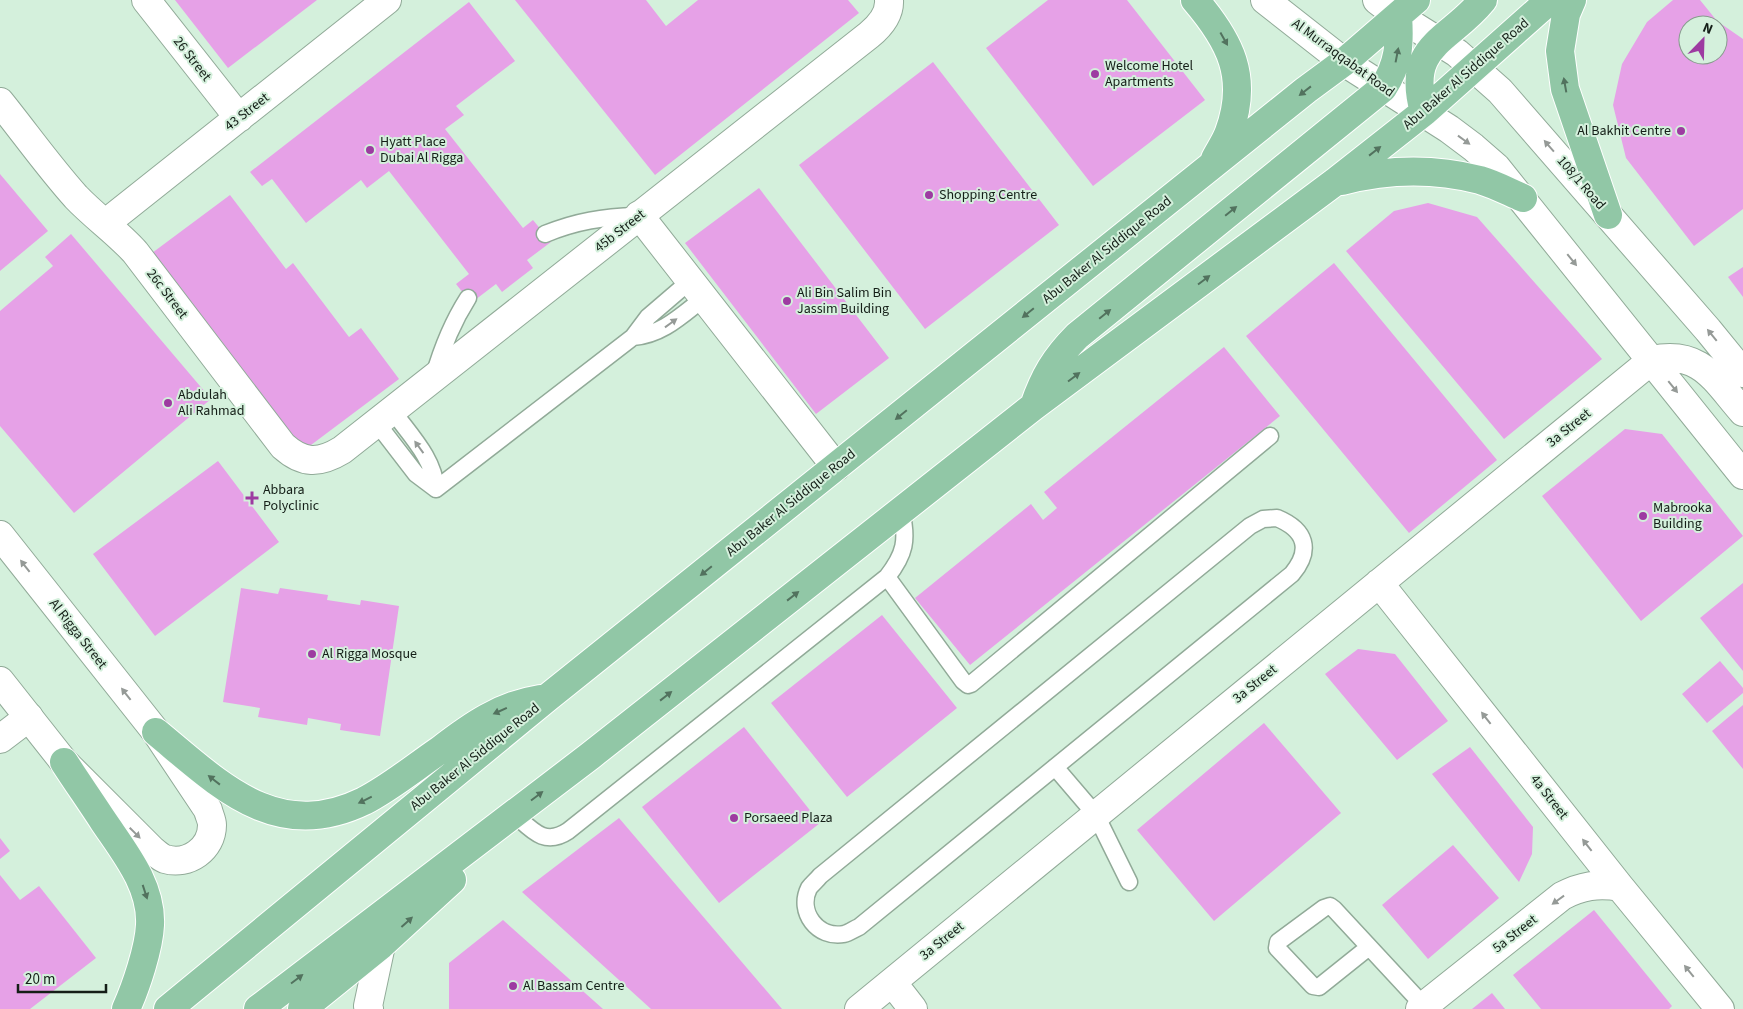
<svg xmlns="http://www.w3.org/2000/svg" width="1743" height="1009" font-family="'Source Sans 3',sans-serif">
<rect width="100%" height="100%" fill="#d4f0dc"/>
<path fill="#e6a1e7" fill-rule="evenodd" d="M175,0H317L228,68Z
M515,0H646L666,26L698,0H848L859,13L655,175Z
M1048,0H1127L1205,100L1093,186L986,48Z
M1673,0H1700L1717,21L1743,39V209L1694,246L1626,158L1613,105L1622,64L1647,22ZM1688,25H1718V55H1688Z
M469,2L515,61L456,106L464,115L445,129L523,228L533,220L551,242L527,260L533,268L502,292L496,284L471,303L456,284L469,274L389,171L367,188L361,180L306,223L272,179L262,186L250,172Z
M933,62L1059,225L925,329L799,165Z
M0,174L48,231L0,271Z
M759,188L889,358L816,414L685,243Z
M230,195L286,269L293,263L349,337L361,328L399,379L299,454L148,256Z
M1428,203L1477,217L1602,359L1504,439L1346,251L1394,211Z
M71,234L211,399L74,513L0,426V311L53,266L45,257Z
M1334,263L1497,460L1409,533L1246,336Z
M1743,267V297L1728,277Z
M1224,347L1280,416L970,665L915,598L1031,504L1043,520L1057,508L1044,492Z
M1625,429L1662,434L1743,536L1641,621L1542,496Z
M218,461L279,542L155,636L93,554Z
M1743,583V671L1700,618Z
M241,588L278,594L280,588L328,595L327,600L360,605L361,600L399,606L380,736L340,730L341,724L308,718L307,725L258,717L260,708L223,702Z
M882,615L957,708L847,797L771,703Z
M1358,649L1395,654L1448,721L1397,760L1325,674Z
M1720,661L1743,688V693L1707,723L1682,694Z
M1743,705V769L1712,731Z
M1264,723L1341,813L1214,921L1137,830Z
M744,727L820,823L719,903L642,807Z
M1470,747L1533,827L1532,854L1519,882L1432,774Z
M619,818L782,1009H651L522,892Z
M0,838L10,851L0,859Z
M1453,845L1499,898L1428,959L1382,905Z
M0,875L20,900L39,886L96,958L30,1009H0Z
M1594,910L1672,1006L1669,1009H1541L1513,975Z
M503,920L603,1009H449V963Z
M1492,993L1505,1009H1472Z"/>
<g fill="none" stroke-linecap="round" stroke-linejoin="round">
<g stroke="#91aa98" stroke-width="19">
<path id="service" d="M545,234C577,221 603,217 637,216
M633,337C662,335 682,315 704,298
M434,376C442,348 452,323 468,298
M392,410C409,434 434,458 436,489
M376,422L416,474L436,489
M436,489L633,337L648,317L690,281
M1277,518C1306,530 1312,550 1292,574L859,927C854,929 849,933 844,934C818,939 797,912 809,888C812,884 817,880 820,876L1250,526L1263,519Z
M887,577L963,681L968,685L971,684L1270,436
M1055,767L1096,815L1129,882
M514,814C531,829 544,847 568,831L887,577C905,554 908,540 901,511
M1369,947L1319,987L1313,986L1311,984L1277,948L1278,942L1324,908L1330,906L1334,909L1424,1006"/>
</g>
<g stroke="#91aa98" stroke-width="30">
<path id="minor" d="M146,0L239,118
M0,102C25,133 49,167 76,197C95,217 117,232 135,252L283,446C303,464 319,464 342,450L869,35C880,26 890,15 889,0
M639,215L836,467
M106,223L387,0
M1379,583L1620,887L1720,1009
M0,739L29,717
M892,982L913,1009
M369,1009L368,1006L381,945
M859,1009L1652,360
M1420,1009L1562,896C1581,886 1598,883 1620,887"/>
</g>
<g stroke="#91aa98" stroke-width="30">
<path id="tertiary" d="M1265,0L1344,62L1449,129L1473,147L1496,167L1743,475
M1377,0L1398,16L1457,53L1500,91L1708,330L1743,373
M1652,360C1701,350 1714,379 1743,412
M0,535L156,732L208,810C209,815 212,820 212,825C212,849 188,866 165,859C160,857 156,853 152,850L64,762L0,681"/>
</g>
<g stroke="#fff" stroke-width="30">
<path id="primary" d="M1195,0C1230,41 1249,77 1229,132C1226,141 1219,151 1215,159
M1572,0L1566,14L1560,51L1565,89L1608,215
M1424,112C1405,44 1449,42 1483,0
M1342,181C1388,169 1433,168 1480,180C1494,184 1509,192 1523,198
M1034,406C1044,377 1055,358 1077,336L1383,88C1399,63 1400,44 1398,16
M156,732C219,784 276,844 364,801C391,787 415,767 440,750C471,726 501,705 540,699
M64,762C77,782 91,802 104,822C125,853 152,886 150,925C149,948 136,987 126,1009
M168,1009L547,698L1306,90L1344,62L1416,0
M258,1009L590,756L1034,406L1335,182L1424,112L1550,0
M302,1009L381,945L452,880"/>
</g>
<use href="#service" stroke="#fff" stroke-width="16"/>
<use href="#minor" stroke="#fff" stroke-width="28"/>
<use href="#tertiary" stroke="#fff" stroke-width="28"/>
<use href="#primary" stroke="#91c7a6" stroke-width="28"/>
</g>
<defs><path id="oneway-solid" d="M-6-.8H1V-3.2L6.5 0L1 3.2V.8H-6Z" transform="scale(1.25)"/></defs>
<g fill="#52725e">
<use href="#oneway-solid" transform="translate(1224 39) rotate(61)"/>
<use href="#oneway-solid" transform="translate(1397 55) rotate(-79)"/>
<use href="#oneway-solid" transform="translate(1565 85) rotate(-100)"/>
<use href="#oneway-solid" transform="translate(1305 91) rotate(142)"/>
<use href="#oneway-solid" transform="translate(1375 151) rotate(-38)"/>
<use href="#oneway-solid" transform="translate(1231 211) rotate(-39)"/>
<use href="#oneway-solid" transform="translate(1204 280) rotate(-37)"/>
<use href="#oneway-solid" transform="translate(1028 313) rotate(141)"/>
<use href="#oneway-solid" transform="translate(1105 314) rotate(-39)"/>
<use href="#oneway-solid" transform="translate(1074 377) rotate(-37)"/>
<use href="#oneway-solid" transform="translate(901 415) rotate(141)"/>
<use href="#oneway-solid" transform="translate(706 571) rotate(141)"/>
<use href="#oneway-solid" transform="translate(793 596) rotate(-38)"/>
<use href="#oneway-solid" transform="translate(666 696) rotate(-38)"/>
<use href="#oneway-solid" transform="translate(500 711) rotate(156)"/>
<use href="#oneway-solid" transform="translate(214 780) rotate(-142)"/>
<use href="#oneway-solid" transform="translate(537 796) rotate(-37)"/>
<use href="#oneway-solid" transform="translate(365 800) rotate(154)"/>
<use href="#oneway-solid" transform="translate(145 892) rotate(72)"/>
<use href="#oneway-solid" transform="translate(407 922) rotate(-42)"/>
<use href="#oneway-solid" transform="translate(297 979) rotate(-37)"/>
</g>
<g fill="#959a97">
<use href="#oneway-solid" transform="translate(1464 140) rotate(36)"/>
<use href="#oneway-solid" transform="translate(1549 146) rotate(-131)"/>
<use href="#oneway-solid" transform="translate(1572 260) rotate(51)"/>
<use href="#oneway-solid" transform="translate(671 323) rotate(-36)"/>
<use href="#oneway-solid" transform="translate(1712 335) rotate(-129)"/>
<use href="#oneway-solid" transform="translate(1673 387) rotate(51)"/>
<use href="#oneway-solid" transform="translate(419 447) rotate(-126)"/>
<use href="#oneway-solid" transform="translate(25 566) rotate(-128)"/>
<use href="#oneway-solid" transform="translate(126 694) rotate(-128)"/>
<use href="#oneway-solid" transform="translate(1486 718) rotate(-128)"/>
<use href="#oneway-solid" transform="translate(135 833) rotate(45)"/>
<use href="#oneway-solid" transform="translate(1587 845) rotate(-128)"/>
<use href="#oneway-solid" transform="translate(1558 900) rotate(144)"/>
<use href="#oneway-solid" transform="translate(1689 971) rotate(-129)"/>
</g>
<g fill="#9d3ba1" stroke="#d4f0dc" stroke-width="2">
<circle cx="1095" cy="74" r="5"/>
<circle cx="1681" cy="131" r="5"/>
<circle cx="370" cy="150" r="5"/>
<circle cx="929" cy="195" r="5"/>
<circle cx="787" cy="301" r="5"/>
<circle cx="168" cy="403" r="5"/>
<path d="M249.5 490.5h5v5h5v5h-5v5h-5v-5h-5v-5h5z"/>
<circle cx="1643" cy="516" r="5"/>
<circle cx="312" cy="654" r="5"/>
<circle cx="734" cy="818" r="5"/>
<circle cx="513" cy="986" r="5"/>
</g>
<g text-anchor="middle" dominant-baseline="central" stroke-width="4" stroke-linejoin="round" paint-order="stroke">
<g font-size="14" fill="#141e17" stroke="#d4f0dc">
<text transform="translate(1343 58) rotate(36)">Al Murraqqabat Road</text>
<text transform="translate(192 59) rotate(52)">26 Street</text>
<text transform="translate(1466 74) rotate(-41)">Abu Baker Al Siddique Road</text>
<text transform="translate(247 112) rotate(-38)">43 Street</text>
<text transform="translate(1581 183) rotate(49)">108/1 Road</text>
<text transform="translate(620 231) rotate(-38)">45b Street</text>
<text transform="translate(1107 250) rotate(-39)">Abu Baker Al Siddique Road</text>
<text transform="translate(167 294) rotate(53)">26c Street</text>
<text transform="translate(1569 428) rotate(-39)">3a Street</text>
<text transform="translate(791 503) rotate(-39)">Abu Baker Al Siddique Road</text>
<text transform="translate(78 634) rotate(52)">Al Rigga Street</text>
<text transform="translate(1255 684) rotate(-39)">3a Street</text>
<text transform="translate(475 757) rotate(-39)">Abu Baker Al Siddique Road</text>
<text transform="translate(1549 797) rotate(52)">4a Street</text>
<text transform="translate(1515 934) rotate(-38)">5a Street</text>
<text transform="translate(942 941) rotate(-39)">3a Street</text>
</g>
<g font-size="14" fill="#141e17" stroke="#d4f0dc" text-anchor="start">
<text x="1105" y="66">Welcome Hotel<tspan x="1105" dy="16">Apartments</tspan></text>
<text x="1671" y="131" text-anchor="end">Al Bakhit Centre</text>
<text x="380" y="142">Hyatt Place<tspan x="380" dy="16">Dubai Al Rigga</tspan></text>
<text x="939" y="195">Shopping Centre</text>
<text x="797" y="293">Ali Bin Salim Bin<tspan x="797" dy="16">Jassim Building</tspan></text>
<text x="178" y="395">Abdulah<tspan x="178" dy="16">Ali Rahmad</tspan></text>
<text x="263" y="490">Abbara<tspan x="263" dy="16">Polyclinic</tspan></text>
<text x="1653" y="508">Mabrooka<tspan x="1653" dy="16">Building</tspan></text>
<text x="322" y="654">Al Rigga Mosque</text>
<text x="744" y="818">Porsaeed Plaza</text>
<text x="523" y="986">Al Bassam Centre</text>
</g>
</g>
<g transform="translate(1703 40) rotate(23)"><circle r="24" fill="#d4f0dc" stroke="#879c8d"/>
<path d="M0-4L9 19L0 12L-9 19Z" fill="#9d3ba1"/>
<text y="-8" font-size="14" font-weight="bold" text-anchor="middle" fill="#141e17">N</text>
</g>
<path d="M18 984v8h88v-8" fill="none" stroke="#141e17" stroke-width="2.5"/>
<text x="25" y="984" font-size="15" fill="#141e17" stroke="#d4f0dc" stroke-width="4" paint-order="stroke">20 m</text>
</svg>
